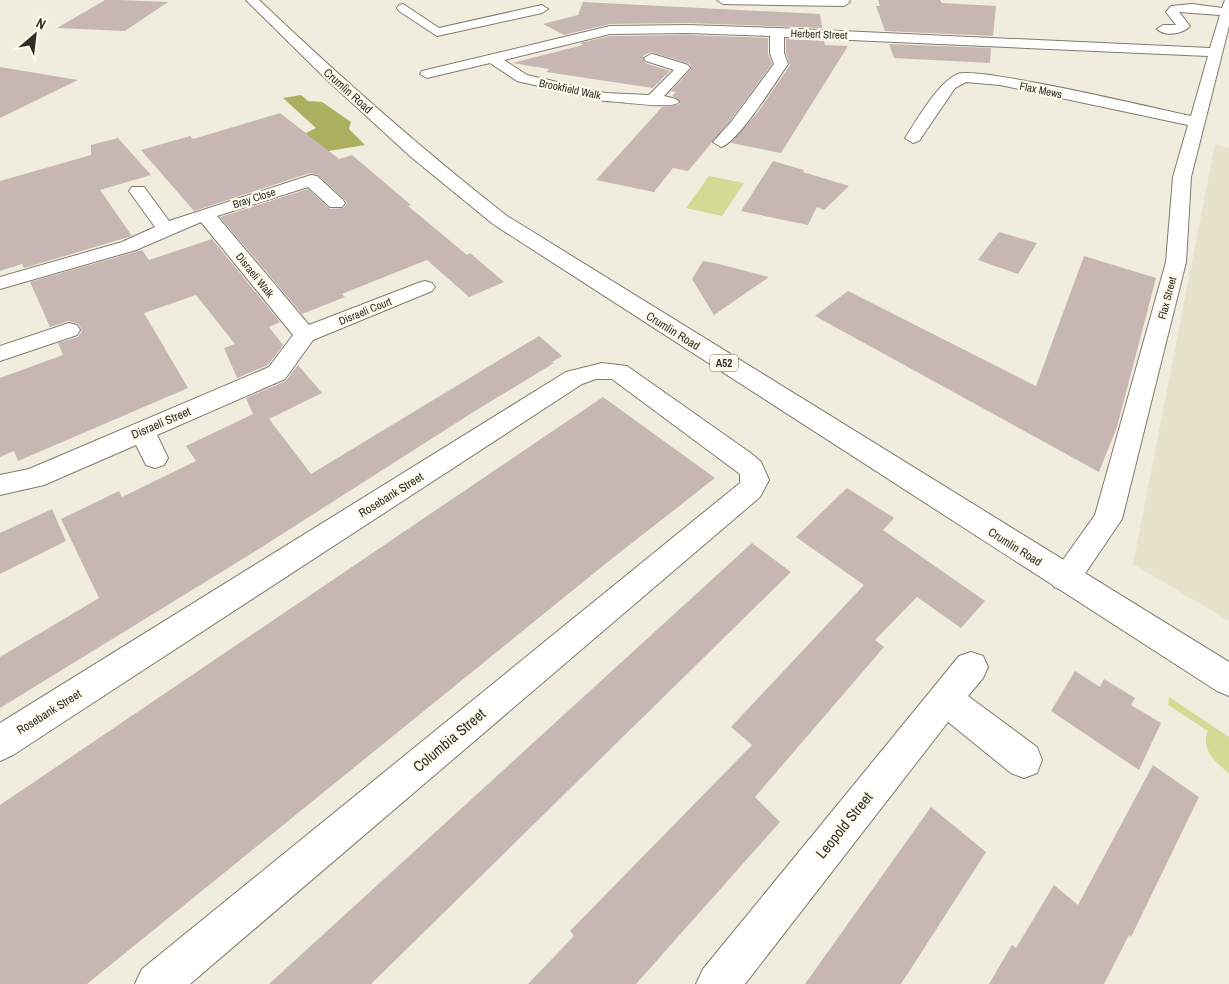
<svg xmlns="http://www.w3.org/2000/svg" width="1229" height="984" font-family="'Archivo Narrow',sans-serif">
<rect width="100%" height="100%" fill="#f0edde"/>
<path fill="#e6e2cc" d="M1215,144L1229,148V621L1133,564Z"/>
<path fill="#d4d994" d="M709,176L744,183L722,216L686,208Z
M1169,697L1229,737V773C1216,763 1200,749 1208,731L1168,705Z"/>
<path fill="#abb05f" d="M301,95L308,101L322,102L351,122L349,129L365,145L281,159L298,137L316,128L283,98Z"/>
<path fill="#c8b6b3" d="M105,0H120L168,2L125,31L57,28Z
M878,0H940L942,3L996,6L993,36L885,31L876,6H880Z
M583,2L820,14L822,28L687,23L610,24L564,35L543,24L578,15Z
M687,35L768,38V53L772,64L730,121L688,171L673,168L654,192L596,180L662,107L680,104L677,98L672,96L676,92L671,91L691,69L690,64L651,52L643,56L645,63L670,71L653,88L546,72L549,69L512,63L583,45L580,43L610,36Z
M786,39L824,41L825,45L848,46L781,153L731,143L758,112L790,65L786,53Z
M889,44L991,48L990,63L894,58Z
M0,67L78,80L0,118Z
M280,113L339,159L352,155L411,205L408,206L467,255L470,253L504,282L469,297L427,260L342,294L345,297L302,314L220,217L308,189L330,209L344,208L347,203L343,198L318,175L310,173L194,211L141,150L190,136L193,139Z
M118,138L151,175L100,190L132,236L24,268L22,264L0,271V181L91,155V145Z
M773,161L804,170L803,172L849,186L824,210L817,207L808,225L741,211Z
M999,232L1037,243L1018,274L978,260Z
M212,239L280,322L269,327L283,345L268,365L237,378L224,348L235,344L196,295L144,313L188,388L18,461L14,451L0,457V378L63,355L58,343L78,337L82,331L79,324L69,321L50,327L30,282L142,250L149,260Z
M1084,256L1156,278L1117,427L1099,472L815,316L848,291L1036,386Z
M703,261L719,264L769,277L714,315L692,279Z
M539,336L562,356L552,362L554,363L475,411L254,552L0,708V657L99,598L61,519L119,491L122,497L196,461L186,446L253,414L246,398L286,381L298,365L322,393L269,419L311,474Z
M603,397L715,478L609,561L87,984H0V805Z
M847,488L894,518L883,530L985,601L961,628L917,597L875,640L884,647L755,797L780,822L636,984H528L574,936L570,931L752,745L731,727L864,585L796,537Z
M52,509L66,541L0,574V533Z
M752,543L791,572L371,984H269Z
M1075,671L1100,687L1104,679L1135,698L1131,705L1161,723L1139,770L1051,711Z
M1153,765L1199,797L1131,937L1129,935L1104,984H989L1012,945L1016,948L1054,885L1078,905Z
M931,807L986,852L901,984H805Z"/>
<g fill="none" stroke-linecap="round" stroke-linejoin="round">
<g stroke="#7f7c6e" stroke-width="2">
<path id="minor" d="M717,0H849L850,2L844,6L723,4Z
M1225,0H1229V26L1191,177L1186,262L1122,519L1076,587L1065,591L1054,587L1050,578L1095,515L1166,262L1173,177L1188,125L1000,85L966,82L955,88L919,141L913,143L905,138C917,120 938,82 958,74C977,66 1158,109 1191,116L1208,56L784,37V53L788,64C776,81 738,143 721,147L713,142L731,122L774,64L770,53V36L687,33L610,34L504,60L527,75L605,93L649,95L674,70L646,61L644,58L651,54L656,55L688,65L690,68L664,96L676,99L679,102C673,110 618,101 605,101L517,81L490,63L427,78L420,74L422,71L610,26L687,25L777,28L1210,48L1220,15L1179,12L1190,26C1183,34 1165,37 1157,29L1163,25H1176L1166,12L1171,6L1192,4L1222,8Z
M403,4L439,28L542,5L548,9L542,13L437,36L399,11L397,8L399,5Z
M311,175L317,176L342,199L345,203L342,207H330L308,187L217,216L309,325L418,283L425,281L432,283L435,287L432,291L313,340L285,379L157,435L168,458L164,465L155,468L146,465L136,445L44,485L0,495V475L29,469L269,367L293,335L201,222L136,250L0,289V277L122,242L155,227L129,191L132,187H144L169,221Z
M69,323L77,325L80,330L77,335L0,361V346Z
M602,363L627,366L752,454L761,462L769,480L760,497L190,984H135L142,969L740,483V474L612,379H596L582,384L13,755L0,761V723L566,372Z
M971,652L983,656L988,667L983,678L968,696L1037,747L1042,760L1037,773L1024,778L1011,773L948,722L745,984H696L703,969L933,688L959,656Z"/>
</g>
<g stroke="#7f7c6e" stroke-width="2">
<path id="primary" d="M246,0H259C339,76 420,148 507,216L1229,662V696L1217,691L493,224L411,157L326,79Z"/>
</g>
<use href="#minor" fill="#fff" fill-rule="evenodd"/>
<use href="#primary" fill="#fff" fill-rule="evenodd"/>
</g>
<g text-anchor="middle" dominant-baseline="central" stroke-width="4.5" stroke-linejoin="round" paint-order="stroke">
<g font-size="11" fill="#2f2e28" stroke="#fdfbeb">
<text transform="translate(819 34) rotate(2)">Herbert Street</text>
<text transform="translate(570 89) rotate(12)">Brookfield Walk</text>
<text transform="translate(1041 90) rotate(12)">Flax Mews</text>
<text transform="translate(254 198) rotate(-18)">Bray Close</text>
<text transform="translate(255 275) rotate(51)">Disraeli Walk</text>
<text transform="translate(1167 298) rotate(-75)">Flax Street</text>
<text transform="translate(365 311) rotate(-22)">Disraeli Court</text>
</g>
<rect fill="#fdfbeb" stroke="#6d6c62" stroke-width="1" x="710" y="354.5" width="28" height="17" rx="4"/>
<g font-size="11" font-weight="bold" fill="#2f2e28">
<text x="724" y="363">A52</text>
</g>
<g font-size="12" fill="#2f2e28" stroke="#fdfbeb">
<text transform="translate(348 91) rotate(42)">Crumlin Road</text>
<text transform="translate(673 331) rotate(32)">Crumlin Road</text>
<text transform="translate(161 423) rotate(-23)">Disraeli Street</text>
<text transform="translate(391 495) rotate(-32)">Rosebank Street</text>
<text transform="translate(1015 547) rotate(32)">Crumlin Road</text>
<text transform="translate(49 712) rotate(-32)">Rosebank Street</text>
</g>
<g font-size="15" fill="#2f2e28" stroke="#fdfbeb">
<text transform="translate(449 740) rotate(-40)">Columbia Street</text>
<text transform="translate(844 825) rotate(-51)">Leopold Street</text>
</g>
</g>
<g transform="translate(35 35) rotate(28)" stroke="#fdfbeb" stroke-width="4" paint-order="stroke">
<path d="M0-4L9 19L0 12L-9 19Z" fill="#2f2e28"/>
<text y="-8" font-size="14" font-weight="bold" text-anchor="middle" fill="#2f2e28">N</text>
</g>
</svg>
